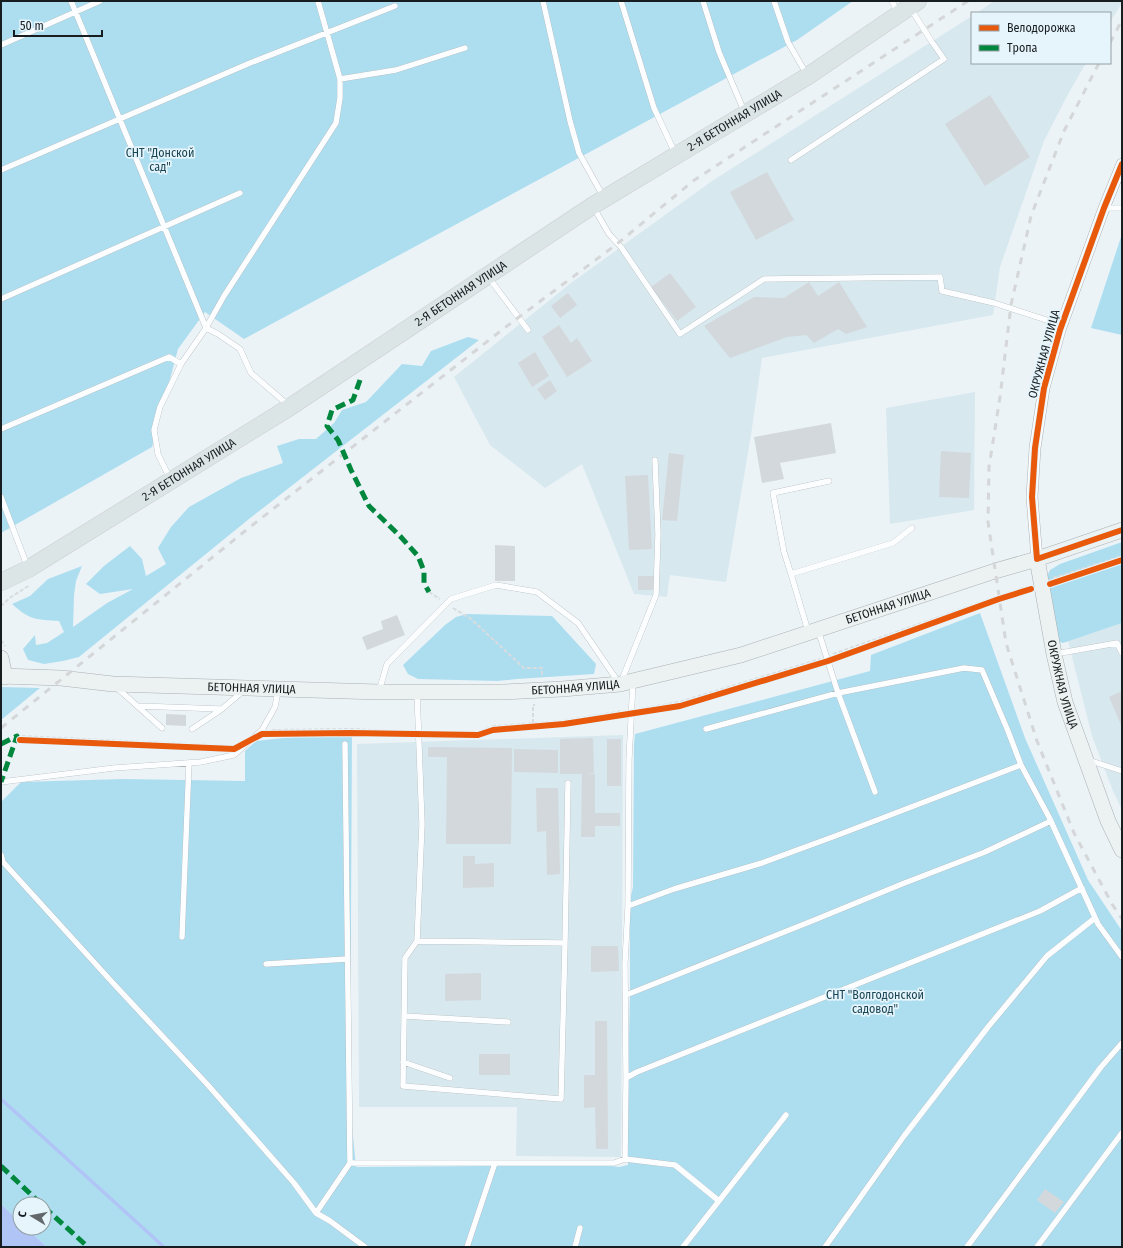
<svg xmlns="http://www.w3.org/2000/svg" width="1123" height="1248" font-family="'Fira Sans Condensed',sans-serif">
<rect width="100%" height="100%" fill="#ebf3f7"/>
<path fill="#d7e8ee" d="M994,1H1122V3L1110,22V13H977Z
M972,16V63H1086L1067,96L1044,141L1000,267L993,315L762,358L751,435L726,582L670,575L667,597L634,594L582,464L545,488L490,445L454,377L571,283L712,181Z
M975,392L974,510L890,524L886,408Z
M1122,623V810L1113,791L1092,736L1068,641Z
M623,735L621,1157L516,1156L517,1107H359L357,744Z"/>
<path fill="#addef0" d="M1,1H853L797,40L244,339L205,312L178,349L152,447L1,533Z
M1122,234V335L1091,328Z
M468,337L479,340L249,519L79,657L63,661L44,664L28,660L23,649L35,635L36,645L47,643L64,632L59,621C35,619 31,621 12,604L30,596L48,579L82,566L76,581L74,595L73,627L107,603L133,589L100,594L86,584L104,566L130,546L142,559L146,576L166,564L158,548L171,527L189,507L241,478L283,463L277,446L299,439H316L334,423L342,410L366,402L402,364L422,366L431,351Z
M1122,542V623L1063,643L1059,642L1047,576L1050,570L1060,564Z
M980,613L1025,738L1088,880L1122,931V1247H47L26,1228H44V1204H20V1222L1,1204V802L21,782L124,779L245,781V751L256,741L293,737L352,735L350,1104L356,1167L605,1165L619,1167L628,1165V1085L630,993V900L633,887L634,744L635,734L870,671L871,655Z
M467,614L552,616L596,664L594,674L517,679L497,681L418,679L408,674L403,665L445,625L456,617Z
M1,687L40,688L1,720Z"/>
<path fill="#b0c5f6" d="M1,1204L20,1222V1228H26L47,1247H1Z"/>
<g fill="none" stroke-linecap="round" stroke-linejoin="round">
<path stroke="#b0c5f6" stroke-width="3.5" d="M1,1099L164,1247"/>
</g>
<path fill="#d3d8dc" d="M990,95L1030,157L985,186L945,124Z
M767,172L794,220L756,240L730,192Z
M670,273L696,307L677,321L651,287Z
M809,282L818,296L839,282L867,327L846,334L838,329L814,343L806,335L787,337L730,358L704,326L754,297L784,298Z
M568,293L577,305L560,318L551,306Z
M559,325L571,343L577,338L592,361L567,377L542,337Z
M535,352L549,376L532,387L518,363Z
M550,380L557,391L545,400L537,389Z
M831,423L836,453L780,463L784,479L762,483L754,437Z
M941,451L971,453L969,498L939,497Z
M669,453L684,455L677,521L662,520Z
M648,475L652,549L629,550L625,476Z
M495,545L515,546V581H495Z
M638,576H655V590H638Z
M397,615L405,635L367,650L362,637L383,629L381,621Z
M1122,691V727L1109,697Z
M166,714L186,715V726L166,725Z
M593,738L594,773L587,774H595V813H620V826H595V837H581L582,774H560V739Z
M607,739H621V786H607Z
M428,747L512,748L511,844H446L447,757H428Z
M514,749L558,750V773L514,772Z
M536,788H558L560,874L547,875L546,831L537,832Z
M463,856H475V864L494,863V887L463,888Z
M591,946H618L619,971L591,972Z
M481,973V1000L445,1001V974Z
M595,1021H607L608,1149H596L595,1107L584,1108V1075H595Z
M479,1054H510V1075H479Z
M1045,1189L1064,1202L1055,1213L1037,1200Z"/>
<g fill="none" stroke-linecap="round" stroke-linejoin="round">
<g stroke="#abb1b4" stroke-width="6">
<path id="lane" d="M71,1L206,328L218,334L240,349L251,373L288,405
M543,1L570,121L579,153L603,196
M621,1L654,108L675,153
M703,1L719,52L744,111
M774,1L788,42L807,75
M892,1L898,13
M1,45L100,1
M340,79L396,70L465,48
M791,160L944,59L932,42L911,9
M1,170L250,63L395,6
M594,208L609,234L621,247L680,334L764,279L940,277L942,291L994,303L1062,325
M1104,208H1122
M489,278L528,330
M1,299L240,193
M1,429L169,357L181,364
M170,479L158,454L154,430L160,407L181,364L206,328L224,296L336,123L340,98V79L318,1
M1,497L28,568
M791,574L893,543L912,528
M818,630L838,693L875,792
M808,631L791,574L784,552L773,493L829,481
M1055,654L1117,643L1122,653
M621,682L656,595L658,534L655,460
M116,687L162,728
M379,691L387,664L451,599L496,585L537,592L578,623L619,683
M417,692L422,824L417,941L565,943L568,783
M138,706L222,709
M192,729L222,709L243,691
M345,744L350,1163
M1088,760L1122,771
M1021,765L1049,817L1098,924L1122,957
M1,782L114,768L201,762L234,755L262,730L275,707L278,691
M1,855L3,862L112,982L207,1084L294,1183L316,1213L330,1221L365,1247
M628,906L674,889L762,863L838,835L1021,765L1008,731L982,670L964,668L838,693L706,729
M182,937L189,763
M417,941L405,958L403,1086L561,1099L565,943
M266,964L347,959
M626,995L812,921L902,884L985,852L1051,821
M404,1016L508,1022
M403,1062L450,1078
M626,1078L637,1072L1040,911L1082,888
M625,1159L675,1165L719,1201
M316,1213L350,1163H614L625,1159L626,1078L625,963L628,906L629,759L633,682
M467,1247L495,1163
M575,1247L580,1228
M683,1247L786,1115
M825,1247L904,1136L988,1027L1047,956L1095,918
M967,1247L1101,1067L1122,1043
M1037,1247L1122,1133"/>
</g>
<g stroke="#abb1b4" stroke-width="12">
<path id="street" d="M1037,559L1032,497L1035,448L1044,388L1060,330L1104,208L1122,164"/>
</g>
<g stroke="#abb1b4" stroke-width="16">
<g id="secondary">
<path id="s1" d="M1037,559L1054,654L1065,702L1108,821L1122,850"/>
<path d="M1,658L5,677"/>
<path id="s2" d="M1,676L61,678L113,684L379,692H503L562,689L620,684L741,655L995,571L1037,559L1122,530"/>
</g>
</g>
<g stroke="#cacecf" stroke-width="18">
<g id="primary">
<path id="s3" d="M1,582L28,569L290,407L592,206L808,76L918,1"/>
</g>
</g>
<path stroke="#d9dcde" stroke-width="2" stroke-dasharray="4 2" stroke-linecap="butt" d="M1053,578L1122,556
M429,592L440,599
M1,606L11,597L30,585
M453,608L471,619L524,668H542V676
M1,640L5,646
M833,654L999,596L1026,587L1029,588
M639,709L679,702L820,659
M533,723V705H535
M272,730L353,729L411,732
M427,732H478L494,726L563,721L623,711
M20,740V736L231,746"/>
<use href="#lane" stroke="#fcfdfe" stroke-width="5.5"/>
<use href="#street" stroke="#fcfdfe" stroke-width="11"/>
<use href="#secondary" stroke="#ecf1f2" stroke-width="15"/>
<use href="#primary" stroke="#dbe5e6" stroke-width="17"/>
<path stroke="#d4d6d8" stroke-width="3" stroke-dasharray="7 7" stroke-linecap="butt" d="M1110,43L1122,20
M1099,63L1064,131L1031,216L1011,305L1000,397L989,467L988,522L1006,643L1037,741L1074,833L1112,904L1122,919
M1,728L250,527L507,326L617,244L693,181L968,1"/>
<path stroke="#00873e" stroke-width="5" stroke-dasharray="10 5" stroke-linecap="butt" d="M360,380L353,400L332,410L327,426L338,440L351,470L369,506L400,536L418,556L424,571V583L429,592
M1,744L17,736L1,782
M1,1166L41,1204
M44,1207L88,1247"/>
<g stroke="#e6f5fc" stroke-width="8">
<path id="cycleway" d="M1122,164L1104,208L1060,330L1044,388L1035,448L1032,497L1037,559L1122,530
M1050,584L1122,560
M20,740L234,749L262,734L351,733L478,735L493,730L564,724L680,706L828,661L999,599L1031,589"/>
</g>
<use href="#cycleway" stroke="#e8590c" stroke-width="6"/>
</g>
<g text-anchor="middle" dominant-baseline="central" stroke-width="3.5" stroke-linejoin="round" paint-order="stroke">
<g font-size="12" fill="#181d20" stroke="#e6f5fc">
<text stroke="none"><textPath href="#s3" startOffset="867">2-Я БЕТОННАЯ УЛИЦА</textPath></text>
<text stroke="none"><textPath href="#s3" startOffset="543">2-Я БЕТОННАЯ УЛИЦА</textPath></text>
<text transform="translate(1044 354) rotate(-75)">ОКРУЖНАЯ УЛИЦА</text>
<text stroke="none"><textPath href="#s3" startOffset="219">2-Я БЕТОННАЯ УЛИЦА</textPath></text>
<text stroke="none"><textPath href="#s2" startOffset="899">БЕТОННАЯ УЛИЦА</textPath></text>
<text stroke="none"><textPath href="#s1" startOffset="128">ОКРУЖНАЯ УЛИЦА</textPath></text>
<text stroke="none"><textPath href="#s2" startOffset="575">БЕТОННАЯ УЛИЦА</textPath></text>
<text stroke="none"><textPath href="#s2" startOffset="251">БЕТОННАЯ УЛИЦА</textPath></text>
</g>
<g font-size="12" fill="#194453" stroke="#e6f5fc">
<text x="160" y="153">СНТ "Донской<tspan x="160" dy="14">сад"</tspan></text>
<text x="875" y="995">СНТ "Волгодонской<tspan x="875" dy="14">садовод"</tspan></text>
</g>
</g>
<rect width="1123" height="1248" fill="none" stroke="#181d20" stroke-width="4"/>
<rect x="971" y="12" width="140" height="52" fill="#e6f5fc" stroke="#949fa4"/>
<rect x="979" y="25" width="20" height="6" fill="#e8590c" stroke="#949fa4"/>
<text x="1007" y="32" font-size="12" fill="#181d20">Велодорожка</text>
<rect x="979" y="45" width="20" height="6" fill="#00873e" stroke="#949fa4"/>
<text x="1007" y="52" font-size="12" fill="#181d20">Тропа</text>
<g transform="translate(32 1216) rotate(280)"><circle r="19" fill="#e6f5fc" stroke="#949fa4"/>
<path d="M0-3L7 15L0 10L-7 15Z" fill="#62686b"/>
<text y="-6" font-size="11" font-weight="bold" text-anchor="middle" fill="#181d20">С</text>
</g>
<path d="M14 30v6h88v-6" fill="none" stroke="#181d20" stroke-width="2"/>
<text x="20" y="30" font-size="12" fill="#181d20" stroke="#e6f5fc" stroke-width="3" paint-order="stroke">50 m</text>
</svg>
